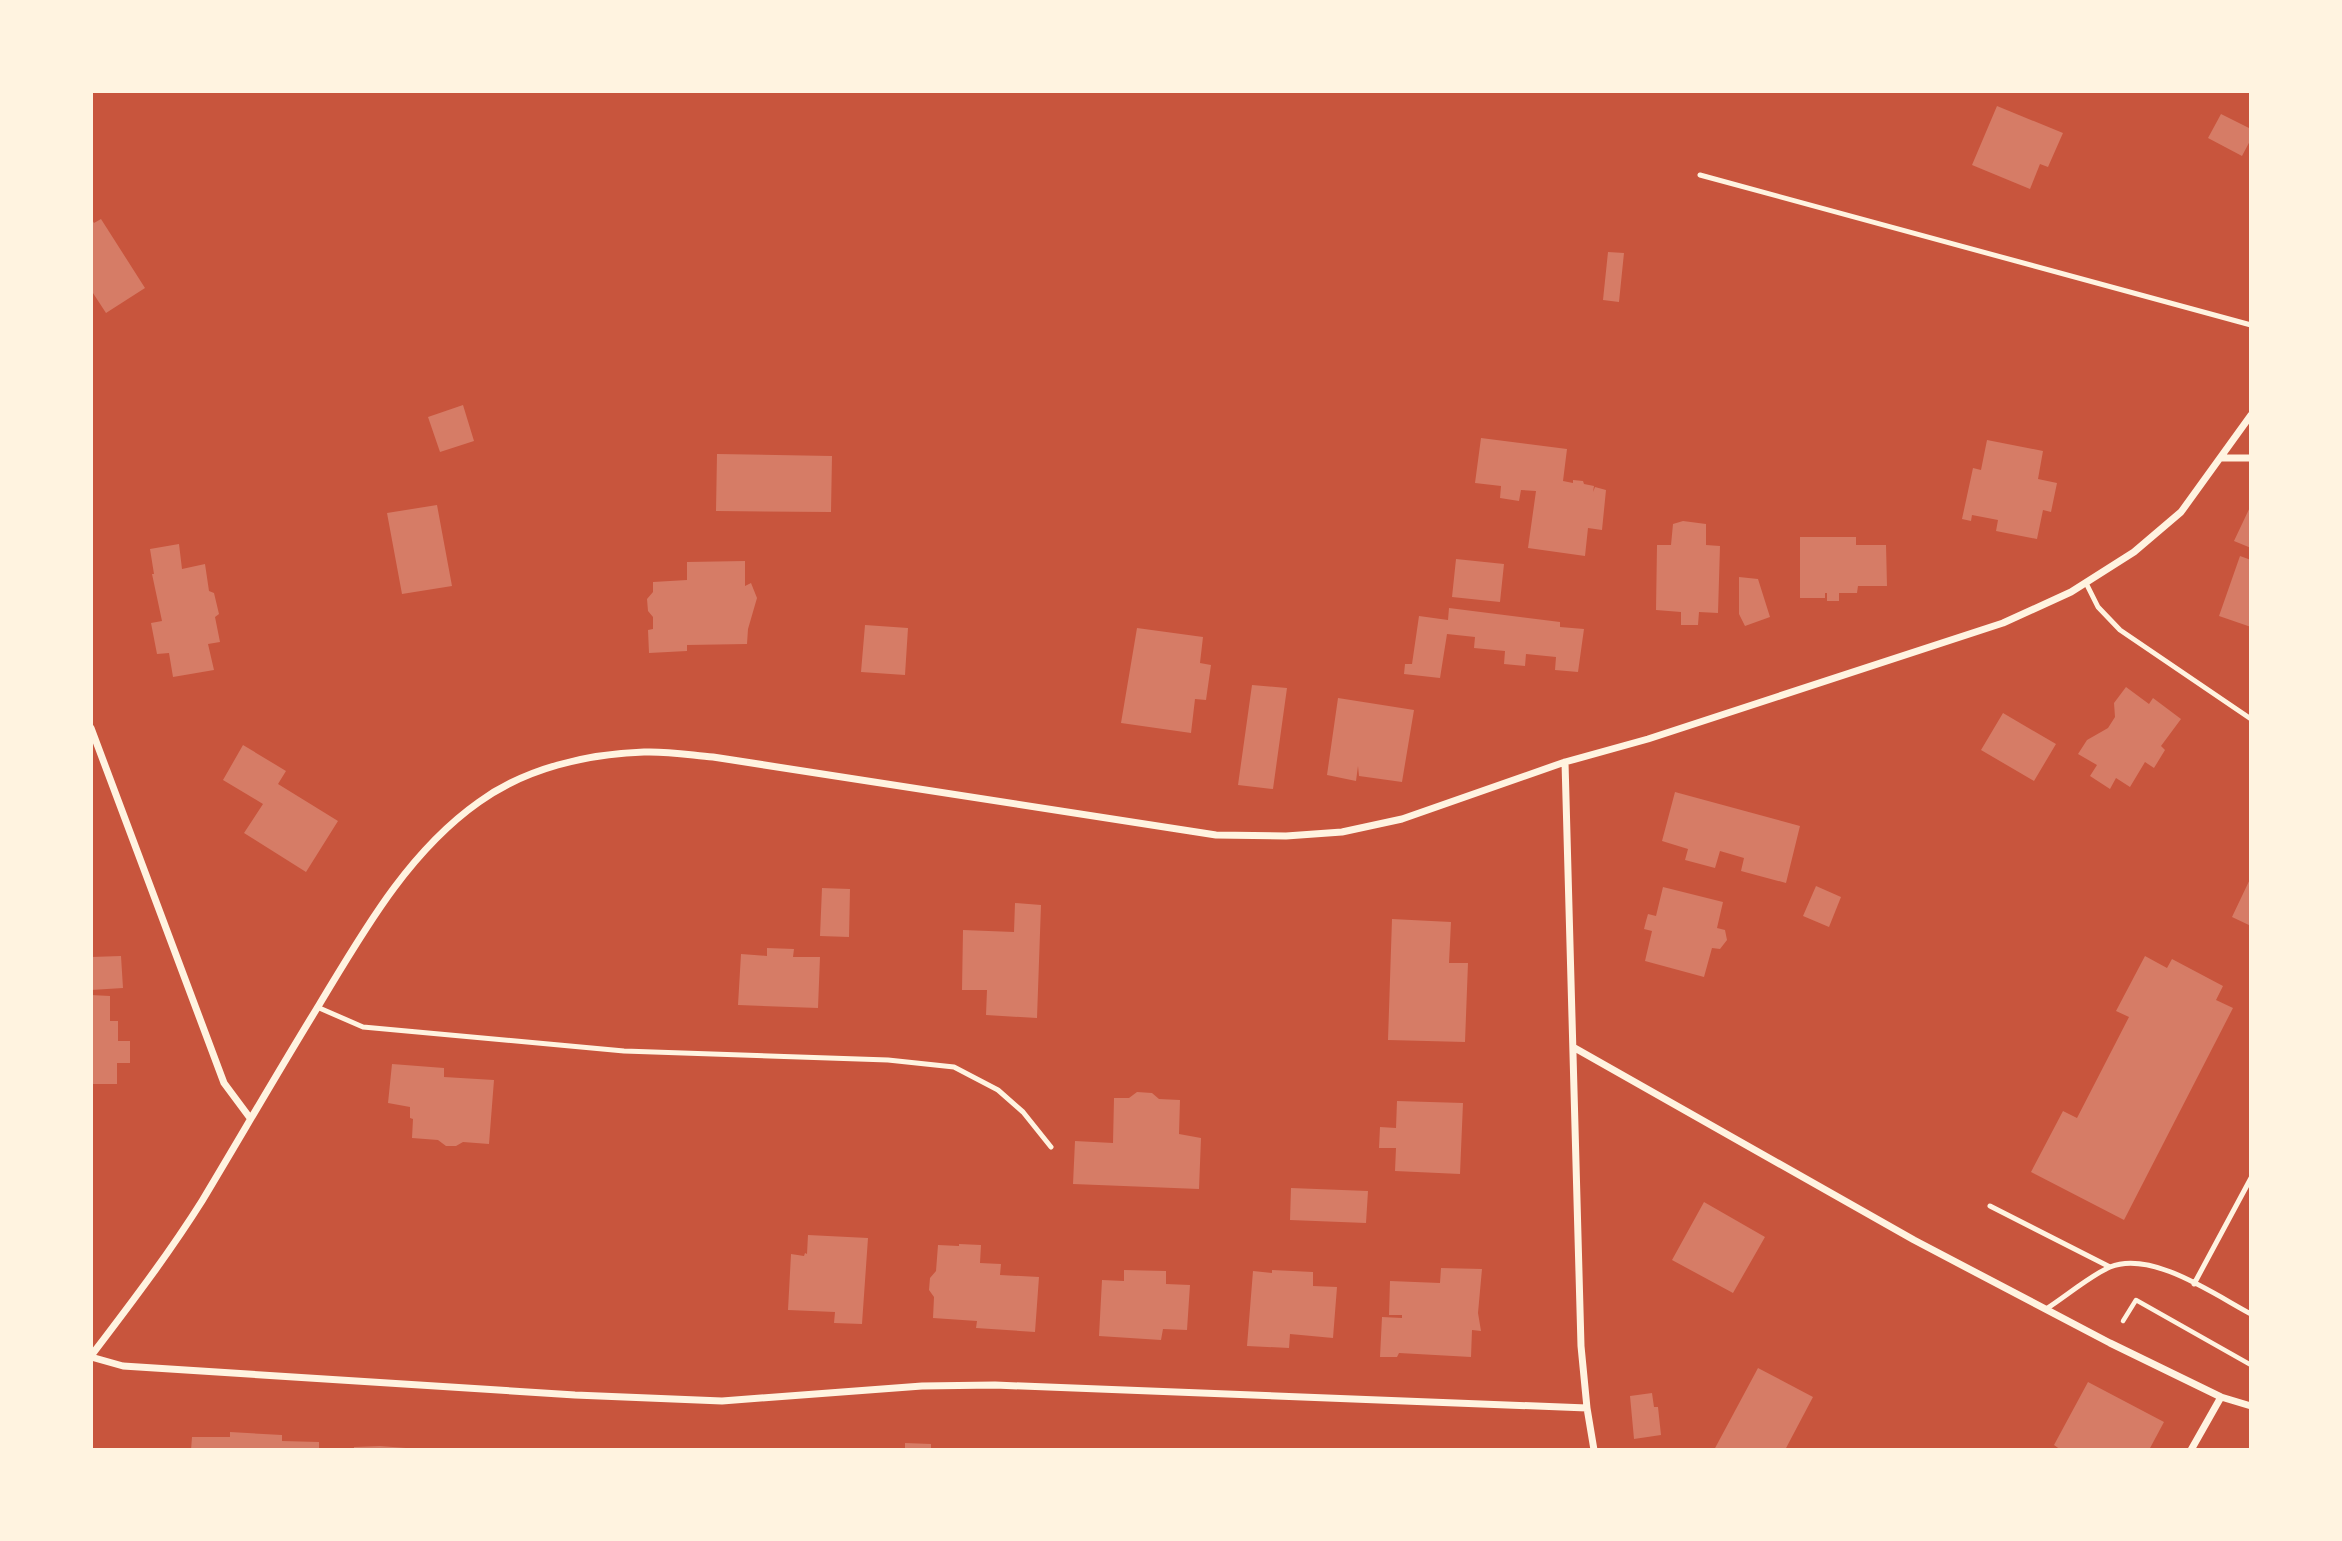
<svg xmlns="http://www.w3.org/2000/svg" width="2342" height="1541" font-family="Commissioner,sans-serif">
<rect width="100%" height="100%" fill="#c8553d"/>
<path fill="#d67c66" d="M1997,106L2063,133L2048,167L2040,164L2030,189L1972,165Z
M2221,114L2251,129V139L2242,156L2208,138Z
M91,218L94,223L101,219L145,288L106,313L91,290Z
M1608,252L1624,253L1619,302L1603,300Z
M463,405L474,441L440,452L428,417Z
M1481,438L1567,449L1563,481L1573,483V480L1583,481L1584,484L1594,486L1593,492L1595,487L1606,490L1602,530L1588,528L1585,556L1528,548L1536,491L1521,490L1519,501L1500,498L1501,486L1475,483Z
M1987,440L2043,451L2038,479L2057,483L2051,512L2043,510L2037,539L1996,531L1998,520L1972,515L1971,521L1962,519L1973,468L1981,470Z
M717,454L832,456L831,512L716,511Z
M437,505L452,586L402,594L387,513Z
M2251,505V548L2234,541Z
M1683,521L1706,524V545L1720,546L1718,613L1699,612L1698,625H1681V612L1656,610L1657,545H1671L1673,524Z
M1800,537H1856V545H1886L1887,586H1858L1857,593H1839V601H1827V593H1825V598H1800Z
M179,544L182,569L205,564L209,591L214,593L219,614L215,617L220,642L208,644L214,670L173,677L169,653L157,654L151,623L162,621L152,574H154L150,549Z
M2240,556L2251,560V627L2219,616Z
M1456,559L1504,564L1500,602L1452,597Z
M745,561V586L751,583L757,598L748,629L747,644L687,645V651L649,653L648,630L653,629V617L648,611L647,599L653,592V582L687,580V562Z
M1739,577L1758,579L1770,617L1745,626L1739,614Z
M1449,608L1560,622V627L1584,629L1578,672L1555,670L1556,657L1526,654L1525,666L1504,664L1505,651L1474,648L1475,637L1447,634L1440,678L1404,674L1405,664H1412L1419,616L1448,620Z
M865,625L908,628L905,675L861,672Z
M1137,628L1203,637L1200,663L1211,665L1206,700L1195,699L1191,733L1121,723Z
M1252,685L1287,688L1273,789L1238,785Z
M2126,687L2149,704L2153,698L2181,719L2161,746L2165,750L2154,768L2145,762L2130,787L2116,778L2110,789L2090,776L2097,765L2078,754L2087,740L2108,728L2115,717L2114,703Z
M1338,698L1414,710L1402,782L1359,776L1358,766L1356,781L1327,775Z
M2003,713L2056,744L2034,781L1981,750Z
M243,745L286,771L278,784L338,821L306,872L244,833L263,804L223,780Z
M1675,792L1800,826L1786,883L1741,871L1744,858L1720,851L1715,868L1685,860L1688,849L1662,841Z
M2251,877V926L2232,917Z
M1816,886L1841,897L1829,927L1803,916Z
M1663,887L1723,902L1717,928L1725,930L1727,940L1720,949L1712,948L1704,977L1645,961L1652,931L1644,929L1646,921L1648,914L1656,916Z
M822,888L850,889L849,937L820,936Z
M1015,903L1041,905L1037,1018L986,1015L987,990H962L963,930L1014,932Z
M1392,919L1451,922L1449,963H1468L1465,1042L1388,1040Z
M767,948L794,949L793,957H820L818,1008L738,1005L741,954L767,956Z
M121,956L123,988L91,990V957Z
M2145,956L2167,968L2172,959L2223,986L2216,1000L2233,1008L2124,1220L2031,1172L2063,1111L2077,1118L2129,1017L2116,1011Z
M91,995L110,996V1021H118V1041H130V1063H117V1084H91Z
M392,1064L444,1068V1077L494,1080L489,1144L463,1142L456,1146H446L438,1140L412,1138L413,1119L410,1118V1107L388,1103Z
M1137,1092L1152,1093L1159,1099L1180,1100L1179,1134L1201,1138L1199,1189L1073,1184L1075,1141L1113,1143L1114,1098H1129Z
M1397,1101L1463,1103L1460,1174L1395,1171L1396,1148H1379L1380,1127L1396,1128Z
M1291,1188L1368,1191L1366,1223L1290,1220Z
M1704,1202L1765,1237L1733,1293L1672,1260Z
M808,1235L868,1238L862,1324L834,1323L835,1312L788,1310L791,1254L804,1256L805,1253L807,1254Z
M959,1244L981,1245L980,1263L1001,1264L1000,1275L1039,1277L1035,1332L976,1328L977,1321L933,1318L934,1297L929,1290L930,1278L936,1271L938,1245L959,1246Z
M1441,1268L1482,1269L1478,1313L1481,1331L1472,1330L1471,1357L1399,1353L1397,1357H1380L1382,1317L1402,1318V1315H1389L1390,1281L1440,1283Z
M1124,1270L1166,1271V1284L1190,1285L1187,1330L1163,1329L1161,1340L1099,1336L1102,1280L1124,1281Z
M1272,1270L1313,1272V1286L1337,1287L1333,1338L1290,1334L1289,1348L1247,1346L1253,1271L1272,1273Z
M1758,1368L1813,1397L1785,1450H1714Z
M2088,1382L2164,1422L2149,1450H2061L2054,1445Z
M1652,1393L1654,1407H1658L1661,1435L1634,1439L1630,1396Z
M230,1432L282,1435V1441L319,1442V1450H191L192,1437H230Z
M905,1443L931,1444V1450H905Z
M380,1446L406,1448V1450H354V1447Z"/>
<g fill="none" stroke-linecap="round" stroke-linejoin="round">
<path stroke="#fff3e0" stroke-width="4.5" d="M2123,1321L2136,1300L2251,1365"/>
<path stroke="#fff3e0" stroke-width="5" d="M1700,175L2251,325
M2086,583L2098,607L2120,630L2251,719
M317,1007L363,1027L624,1051L888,1060L954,1067L998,1090L1023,1112L1051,1147
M1990,1206L2110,1267
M2194,1284L2251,1178
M2046,1309C2065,1297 2091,1275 2110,1267C2152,1250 2215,1295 2251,1314"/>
<path stroke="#fff3e0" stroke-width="7" d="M2222,458H2251
M91,728L224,1083L250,1118
M1565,762L1581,1346L1587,1408L1594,1450
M1573,1047L1914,1240L2110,1343L2221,1397L2251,1406
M91,1356C129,1306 168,1255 202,1201C241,1136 279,1070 319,1005C363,932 408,852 479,802C526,768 587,754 644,752C667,751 690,755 713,757L1216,835L1286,836L1342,832L1402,819L1565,762L1648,739L2003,623L2071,592L2134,552L2181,512L2251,415
M91,1357L123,1366L575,1395L722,1401L922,1386L995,1385L1587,1408
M2191,1450L2221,1397"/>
</g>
<rect width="2342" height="1541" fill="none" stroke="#fff3e0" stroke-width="186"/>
</svg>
